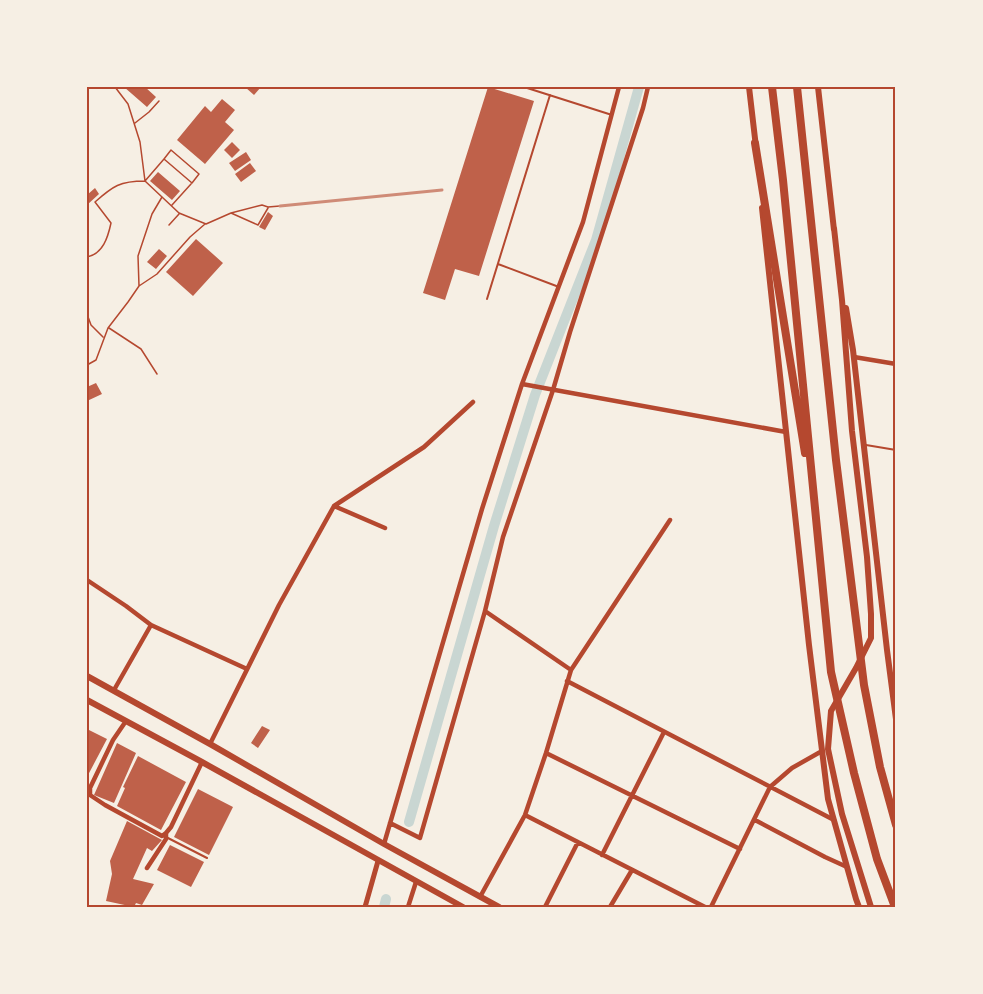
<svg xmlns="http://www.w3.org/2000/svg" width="983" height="994" font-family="Signika,sans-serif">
<rect width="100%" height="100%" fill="#f6efe4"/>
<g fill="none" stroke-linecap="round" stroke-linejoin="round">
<path stroke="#c9d6d2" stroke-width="10" d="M409,822L494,526L535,395L596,240L639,87
M384,907L386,899"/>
</g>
<path fill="#bf614a" d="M124,87H145L156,97L147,107Z
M245,87H261L254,95Z
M488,87L534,101L479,276L455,269L445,300L423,293Z
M222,99L235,110L225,122L234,130L205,164L177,140L205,106L211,112Z
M232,142L240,150L232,158L224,150Z
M246,152L251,160L235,171L229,163Z
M250,163L256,171L241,182L235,174Z
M158,172L180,191L172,200L150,181Z
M95,188L99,194L87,205V195Z
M268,212L273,216L265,230L259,227Z
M196,239L223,263L193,296L166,272Z
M159,249L167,256L156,269L147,262Z
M96,383L102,394L87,401V387Z
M262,726L270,730L258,748L251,743Z
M87,729L107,739L87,777Z
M117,743L136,753L114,803L94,795Z
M138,756L186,782L161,830L117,806L125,788L123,787Z
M198,789L233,807L209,855L174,837Z
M127,821L162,840L152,851L147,848L133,879L154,884L142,905L136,903L134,907L106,901L112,874L110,861Z
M170,845L204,862L191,887L157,870Z"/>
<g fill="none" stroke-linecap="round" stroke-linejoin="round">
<path stroke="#b5482f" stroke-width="1.5" d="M115,87L128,104L140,142L145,181L179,213L206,224L231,213L262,205L268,207L280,206
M135,123L149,112L159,101
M171,150L199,174L192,183L164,159Z
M172,205L191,184
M231,213L258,225L268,208
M169,225L179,214
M87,257C103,254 108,237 111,223L95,202C113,186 120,181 145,181L164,159
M139,286L157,274L190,237L205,224
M87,314L91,325L103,337
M109,328L141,349L157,374
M87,365L96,360L108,328L128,302L139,286L138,256L152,214L162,197"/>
<path stroke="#b5482f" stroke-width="2" d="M524,87L612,115
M498,264L559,287
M487,299L550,95
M866,445L896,450
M166,837L207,858"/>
<path stroke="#b5482f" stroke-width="4.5" d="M854,357L896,364
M522,384L786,432
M334,506L385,528
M87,580L126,606L151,625L247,669
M571,670L670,520
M567,681L834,820
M114,690L151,625
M126,721L113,740L90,788V795L105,805L162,836L166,833L171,827L202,762
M210,744L279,605L334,506L424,447L473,402
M546,753L740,849
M525,815L705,907
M755,820L825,857L847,867
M390,823L420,838L485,611L503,537L553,390L570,332L643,108L648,87
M384,844L482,509L522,384L583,222L619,87
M602,855L664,732
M147,868L166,839V833
M480,897L525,815L546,753L571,670L485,611
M408,907L416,882
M545,907L578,842
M610,907L632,870
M711,907L770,787L792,768L822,751"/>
<path stroke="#b5482f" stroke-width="5" d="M365,907L378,861"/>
<path stroke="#b5482f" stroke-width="6" d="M749,87L756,147
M818,87L834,230
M762,208L809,645L828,799L856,899L859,907
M834,228L842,300L852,431L867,557L871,614V638L856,668L831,711L828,749L842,814L871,907
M846,308L853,350L887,650L896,719
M87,676L210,744L384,844L499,907
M87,700L202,762L463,907"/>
<path stroke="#b5482f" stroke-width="8" d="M772,87L783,180L831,672L854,773L877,859L895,907
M797,87L836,460L864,685L880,767L896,825
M755,143L805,453"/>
<path stroke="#cf8b77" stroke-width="3" d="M280,206L442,190"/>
</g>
<rect width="983" height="994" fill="none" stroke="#f6efe4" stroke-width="177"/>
<rect x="88" y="88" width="806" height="818" fill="none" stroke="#b5482f" stroke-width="2"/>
</svg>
